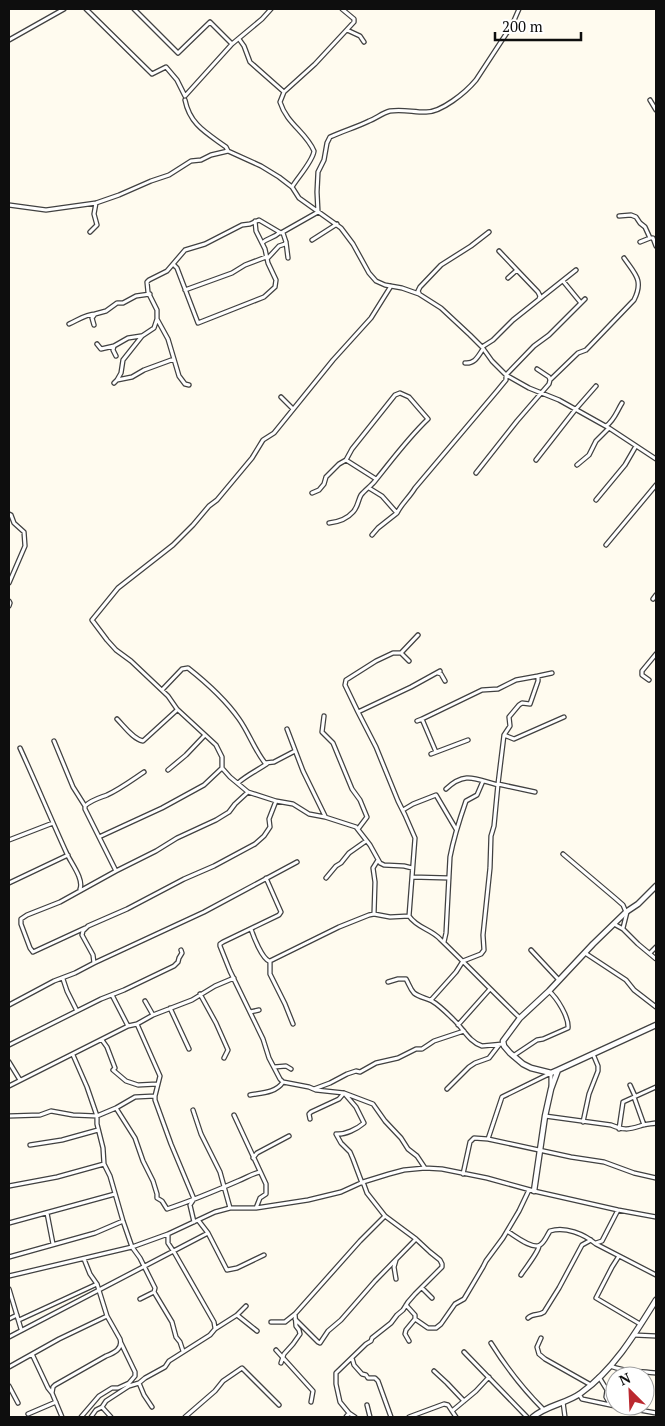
<svg xmlns="http://www.w3.org/2000/svg" width="665" height="1426" font-family="'PT Serif',serif">
<rect width="100%" height="100%" fill="#fffbef"/>
<g fill="none" stroke-linecap="round" stroke-linejoin="round">
<g stroke="#414141" stroke-width="5.5">
<path id="minor" d="M86,9L152,74L166,67L177,80L185,96L232,44L262,19L271,9
M134,9L178,53L210,22L232,44
M347,30L360,36L364,42
M239,39L244,46L250,62L284,92
M9,40L64,9
M185,100C190,125 207,133 226,147L228,151
M650,100L656,110
M292,187C298,177 313,161 314,151C306,132 287,124 280,102L284,92L315,64L354,22V19L342,9
M9,205L46,210L96,203L119,195L151,181L169,175L191,161L201,160L211,155L228,151L261,166L279,177L292,187L299,198L341,228L353,244L369,273L376,281L385,285L402,288L419,294L441,308L470,335L482,347L492,361L506,375L529,388L559,400L609,428L656,459
M619,216L631,215L636,217L640,223L645,227L650,238
M90,232L97,225L94,214L96,203
M283,233L286,242L288,258
M312,240L337,224
M640,242L650,238H653L656,246
M262,243C267,238 274,238 279,233
M499,251L517,270
M267,259L279,246L285,244L286,242
M173,264L177,268L198,323L264,297L275,287L276,280L268,263L265,249L256,231L255,221
M508,278L517,270L538,292L540,296L539,299
M563,281L581,303
M391,286L371,318L333,360L274,433L263,440L252,458L217,500L209,506L193,525L173,545L118,588L92,620L107,640L116,650L131,661L168,696L177,709L216,745L222,757V768L230,777L248,792L276,801L293,804L309,814L325,817L356,827L370,845L380,863L384,865L404,866L412,868
M185,290L232,273L245,265L266,257
M419,293L418,291L420,287L441,265L471,246L489,232
M69,324C78,320 86,314 95,314
M94,325L92,318L95,314L106,311L117,303H123L136,296L150,294
M97,344L101,349L114,346
M482,347L493,340L513,320L576,270
M116,356L113,350L114,346L128,338L141,336
M465,363C475,364 478,356 483,349
M117,380L121,373L123,360L142,336L154,328L157,319
M550,380L578,353L586,350L634,300C644,280 635,274 624,258
M114,383L117,380L132,377L144,370L174,359
M189,385L185,384L179,376L168,339L157,319V310L148,292L147,282L149,280L167,271L185,250L205,244L242,225L250,224L259,220L281,233L318,212L317,192L318,172L324,160L327,143L330,137C343,131 357,127 369,121C377,118 382,113 390,111C402,109 413,112 425,112C441,113 466,92 476,80L512,25L519,9
M281,397L293,409
M606,426C614,421 617,411 622,403
M346,460L376,479
M536,460L575,410L596,386
M577,465L589,455L596,441L609,428
M476,473L517,421L549,384L550,380L549,377L537,369
M369,488L382,496L397,513L378,528L372,535
M312,493L319,490L324,484L326,477L339,464L346,460L352,449L395,395L400,393L409,397L428,419C408,438 392,460 375,481C371,486 365,490 361,495C358,500 358,507 353,512C347,519 338,522 329,523
M596,500L625,465L636,446
M397,513C402,503 409,498 415,488L497,391L506,380V375L534,346L549,335L585,299
M9,514L11,515L14,523L24,532L25,546L9,583
M606,545L656,485
M653,599L656,595
M9,601L10,603L9,606
M418,635L401,653H393L376,661L346,680L345,685L358,712L411,687L440,671
M401,653L409,661
M438,673L441,674L445,681
M538,676L552,673
M649,680L642,675V671L656,654
M162,690L182,669L188,668C207,683 225,699 239,719C249,733 254,749 265,763L274,762L295,751
M358,712L376,747L398,801L405,815L415,838L409,916C417,928 431,929 440,939C467,965 493,992 520,1018
M324,716L322,732L333,743L352,789L360,800L367,817L358,829
M117,719C124,726 133,739 143,741L177,710
M417,721L422,719
M287,729L303,771L325,816
M504,735L514,739L564,717
M54,741L73,787L85,806
M20,748C36,783 51,819 67,854C71,863 84,879 80,889
M436,752L422,719L482,690L498,689L516,680L538,676V681L530,704L522,703L519,705L509,717L510,726L504,735L498,784
M431,754L468,740
M168,770L186,755L205,735
M144,772C132,780 120,789 107,795C99,798 91,800 85,806V809L116,871L156,851L177,838L216,820L229,812L235,804L248,792
M238,783C247,775 258,770 268,763
M446,789C465,771 475,779 498,785
M403,810L413,804L436,795L456,829
M99,837L162,808L204,785L222,768
M9,840L53,823
M563,854L615,898L623,905L626,912
M412,877L449,878
M266,878L281,912L279,915L223,942L220,944V946L230,971L263,1039L269,1058L280,1079L283,1082L309,1087L316,1090L344,1093L373,1104L385,1121L401,1138L408,1149L417,1156L425,1168
M326,878L336,866L341,863L349,853L366,841
M9,883L68,855
M374,914L375,882L373,868L378,860
M614,924L623,929L638,944L656,959
M85,928L33,952L30,948L21,924V919L27,915L60,902L116,871
M623,928L627,912
M251,929C254,938 262,958 269,961
M444,942L446,933L450,857C454,836 459,821 466,801L477,795L483,781
M531,950L559,980
M585,953L626,980L634,990L656,1007
M650,953L656,947
M270,961L339,927L369,915L374,914L390,917L409,916
M270,961V974L285,1004L293,1024
M94,963L204,912L297,862
M63,979L67,991L77,1011
M388,982L398,979H406C409,984 410,989 414,993C419,997 426,998 432,1001C439,1005 447,1013 453,1019C463,1028 469,1042 482,1046L503,1044
M200,994L216,1023L228,1050L224,1058
M112,995L128,1026
M431,1000L456,972L463,961L481,954L484,950L483,935L490,868L491,836L494,826L498,784L535,792
M145,1001L153,1015
M9,1005L54,981L75,973L94,963L93,955L82,935L83,931L88,926L127,909L184,879L214,866L255,844L264,836L270,827L269,819L276,801
M170,1008L189,1049
M250,1012L259,1010
M137,1024L160,1076L155,1096V1100L171,1144L194,1199L190,1205L194,1222
M458,1025L490,989
M102,1040L107,1047L115,1068L113,1070L126,1081L138,1085L157,1084
M9,1045L101,999L124,990L174,966L178,962L179,958L182,953L181,950
M73,1055L87,1087L97,1116V1124L103,1148L104,1164L110,1176L123,1221L132,1247L140,1258L155,1288L154,1292L172,1322L176,1337L180,1342L183,1351
M513,1056L537,1040L543,1039L568,1028C569,1017 557,998 549,991
M9,1062L20,1080
M274,1067L286,1066L291,1069
M630,1085L635,1096
M9,1086L128,1026L137,1024L153,1015L192,1000L215,986L234,978
M314,1089L330,1083L347,1074L356,1071L360,1072L376,1063L398,1058L416,1049H422L434,1041L464,1031
M447,1089L469,1067L475,1063L489,1058L499,1045
M250,1095C261,1093 276,1093 283,1082
M116,1108L135,1138L143,1161L153,1181L157,1194V1198L162,1201L167,1209C191,1201 215,1191 238,1181C246,1178 251,1174 260,1172
M193,1110L201,1134L220,1172L230,1208
M234,1115L266,1184V1194L260,1198L256,1208
M9,1116L40,1115L51,1111L73,1115L97,1116L116,1108L135,1097L155,1096
M545,1116L611,1125C623,1130 628,1130 640,1126C645,1124 651,1124 656,1123
M310,1119L309,1114L311,1112L339,1099L344,1093L356,1107L364,1123C357,1129 345,1135 336,1134L341,1143L350,1152L353,1159L362,1183
M583,1122L589,1094L598,1071V1066L593,1054
M644,1125L634,1097L656,1087
M619,1129L623,1102L634,1097
M488,1139L502,1097L551,1073V1086
M30,1145L62,1140L98,1130
M253,1158L257,1153L289,1136
M463,1174L470,1142L474,1138L488,1139L571,1157L604,1162L634,1173L656,1178
M9,1186L57,1177L104,1164
M47,1213L53,1244
M198,1220L208,1233L227,1270L237,1268L264,1255
M9,1223L115,1194
M507,1231C514,1235 532,1250 540,1245C545,1242 547,1235 550,1231C565,1226 584,1234 596,1244L656,1275
M168,1234V1243L174,1252L214,1322L215,1328
M596,1243L602,1241L618,1210
M619,1256L612,1267L596,1298L640,1324
M9,1257L95,1233L123,1221
M521,1275C526,1267 538,1253 539,1246
M9,1276L132,1247L168,1234L215,1212L230,1208H256L308,1200L341,1192L363,1182L389,1174L404,1170L425,1168L442,1169L487,1178L534,1191L618,1210L656,1217
M396,1279L394,1267L396,1260
M422,1288L432,1298
M9,1289L21,1329
M140,1299L154,1292
M406,1305L415,1315V1319L406,1330L405,1334L409,1341
M237,1315L257,1331
M528,1318C533,1313 539,1316 544,1312L559,1288L582,1245L591,1240
M9,1319L17,1315
M295,1319L318,1342L320,1343L328,1331L341,1320L375,1281L416,1239
M415,1319L428,1328H436L441,1324L455,1304L464,1299L483,1267L486,1261L503,1238L519,1211L529,1190
M19,1320L97,1284
M271,1322H285L295,1314
M634,1335L656,1336
M9,1337L208,1233
M541,1338L537,1347L539,1354L545,1359L591,1385
M491,1343C506,1367 523,1389 543,1409
M276,1350L313,1391L311,1402
M464,1352L527,1417
M32,1354L48,1388L52,1393L62,1417
M352,1358L354,1365L362,1374L366,1375L368,1378H375L378,1381L391,1417
M281,1363L284,1354L293,1344L300,1334L299,1330L296,1326L295,1314L360,1241L385,1216
M610,1366C625,1372 640,1371 656,1373
M9,1367L59,1339L107,1316
M434,1371L447,1383L464,1401
M599,1377L607,1390L606,1397L610,1404
M139,1383L144,1395L152,1407
M9,1386L18,1403
M52,1393L53,1387L55,1385L106,1356C114,1353 123,1349 120,1339L107,1316L97,1284L90,1274L84,1259
M579,1394L582,1399L615,1406
M563,1402L565,1417
M367,1405L370,1417
M617,1406L656,1413
M102,1407L111,1417
M452,1411L476,1391L489,1377
M349,1413L340,1402L336,1384V1373L366,1344L371,1341L372,1338L391,1323L397,1315L403,1310L408,1302L415,1294L442,1267V1264L440,1260L430,1252L416,1239L385,1216L367,1193L363,1182
M28,1414L56,1402
M81,1417L99,1396L112,1388H118L129,1383L135,1376V1372L121,1343
M91,1417L96,1410L102,1407L106,1401L129,1386L139,1383L145,1378L165,1367L169,1361L210,1335L215,1329L237,1315L246,1306
M185,1417L215,1391L223,1381L242,1368L279,1405
M346,1417L349,1413L355,1417
M409,1417L444,1404L448,1405L456,1417"/>
</g>
<g stroke="#414141" stroke-width="7">
<path id="tertiary" d="M558,1070L551,1073L531,1068L523,1064L510,1053L504,1046L503,1041L520,1018L549,991L593,944L626,912L638,904L656,886
M534,1191L545,1116L551,1089L558,1070L656,1025
M533,1417C547,1405 566,1404 581,1393C614,1369 635,1334 656,1300"/>
</g>
<use href="#minor" stroke="#fff" stroke-width="3"/>
<use href="#tertiary" stroke="#fff" stroke-width="4.5"/>
</g>
<rect width="665" height="1426" fill="none" stroke="#0e0e0e" stroke-width="20"/>
<g transform="translate(630 1391) rotate(336)"><circle r="24" fill="#ffffff" stroke="#9f9f9f"/>
<path d="M0-4L9 19L0 12L-9 19Z" fill="#bb2930"/>
<text y="-8" font-size="14" font-weight="bold" text-anchor="middle" fill="#0e0e0e">N</text>
</g>
<path d="M495 32v8h86v-8" fill="none" stroke="#0e0e0e" stroke-width="2.5"/>
<text x="502" y="32" font-size="15" fill="#0e0e0e" stroke="#ffffff" stroke-width="4" paint-order="stroke">200 m</text>
</svg>
